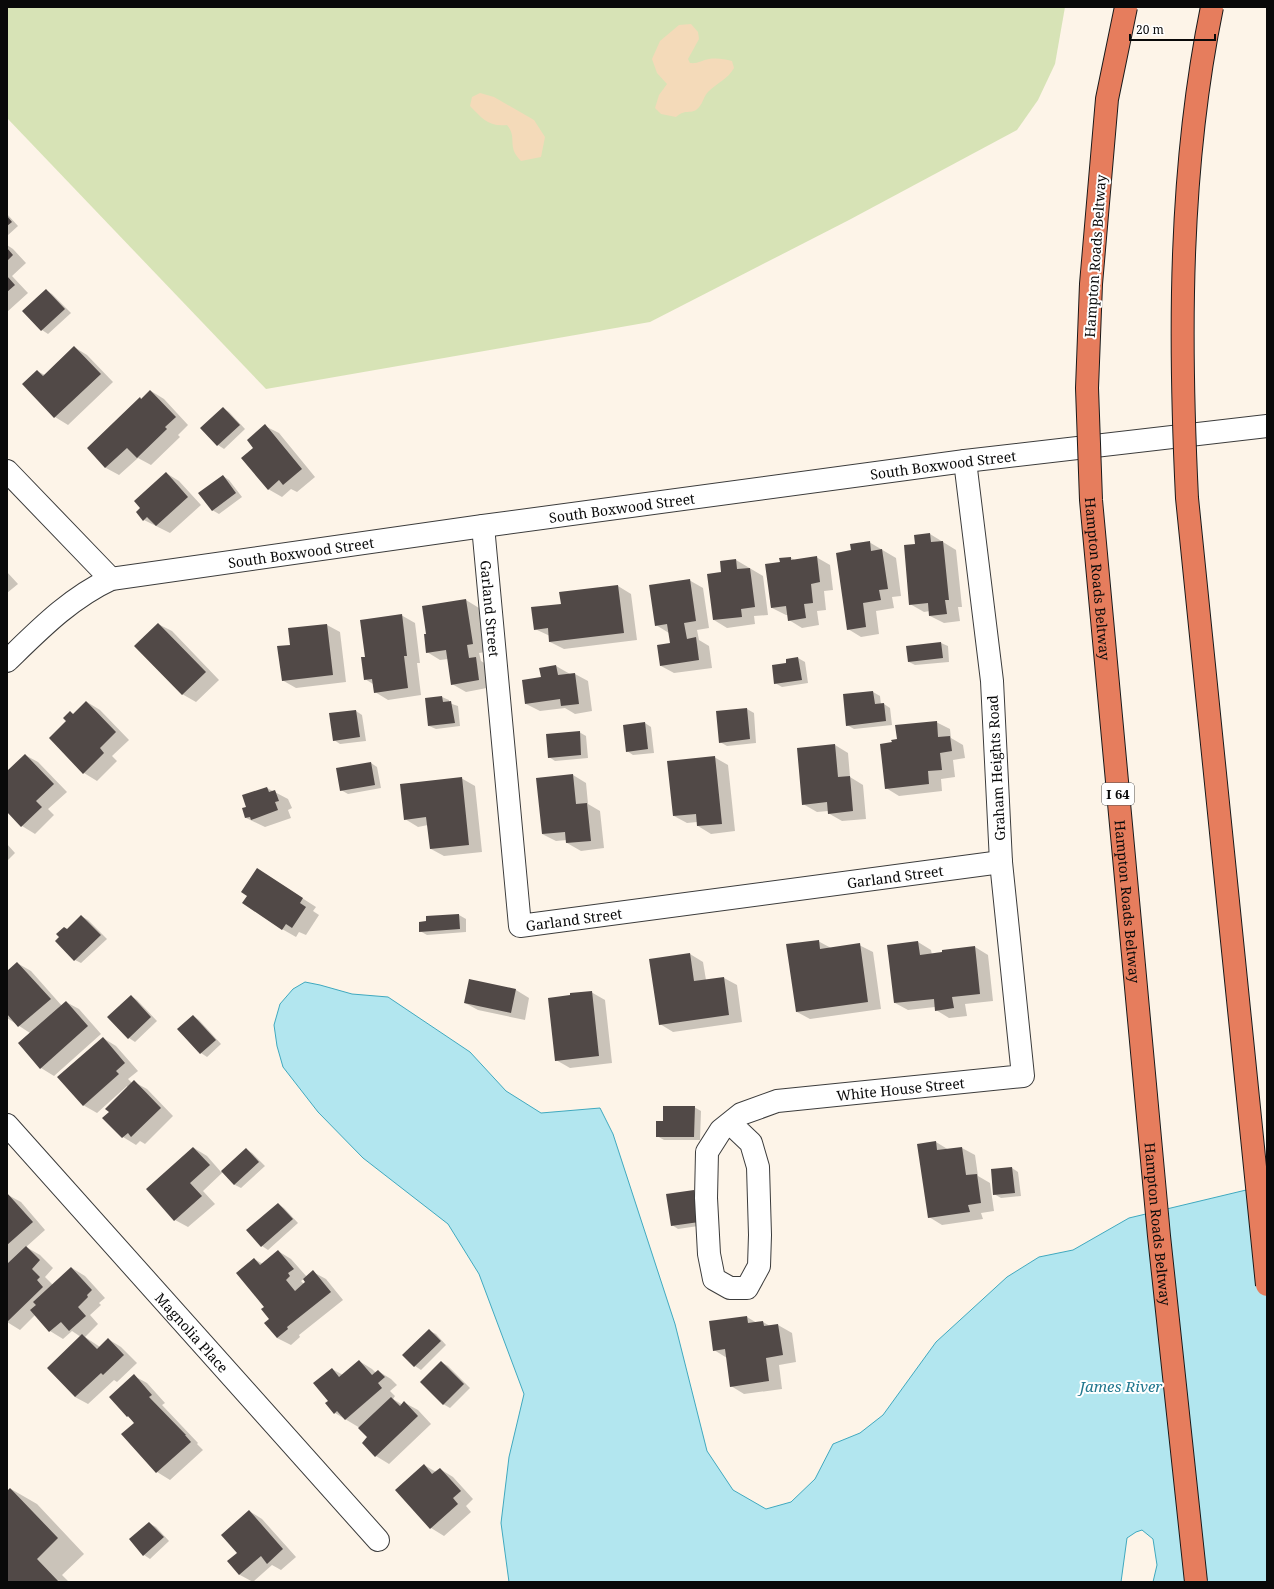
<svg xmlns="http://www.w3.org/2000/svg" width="1274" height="1589" font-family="'Noto Serif',serif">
<rect width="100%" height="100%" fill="#fdf4e8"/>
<path fill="#d7e3b6" d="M7,7H1065L1055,64L1038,100L1017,130L849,220L650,322L266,389L7,118Z"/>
<path fill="#f4dab9" d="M691,24L698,32L699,39L688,59L690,63C698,64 702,60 709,59C717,58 725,59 732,61L734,68C728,79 717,83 708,92C703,97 703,105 696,110C689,114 685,109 676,117L661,114L655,108L659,95L667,84L657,73L652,59L660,41L679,25Z
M480,93L494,97L534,120L545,137L541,157L521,161C506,146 518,138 507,125C488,127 482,118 470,106L472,97Z"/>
<path fill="#b2e6ef" stroke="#40a9bf" d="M305,982L320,985L352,994L388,997L470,1052L506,1091L541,1113L600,1108L613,1134L675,1324L707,1451L733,1490L766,1509L791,1502L815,1479L833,1444L860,1433L883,1415L936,1342L1007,1277L1039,1257L1073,1250L1129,1218L1267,1185V1582H1153L1157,1565L1153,1539L1142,1530L1136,1532L1127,1538L1121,1582H509L501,1523L509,1457L524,1394L479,1274L448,1224L363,1158L318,1112L283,1067L277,1046L274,1025L280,1004L293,989Z"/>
<path fill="#0003" fill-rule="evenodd" d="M7,214L18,226L7,236Z
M7,245L13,249L26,263L12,276L28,293L7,312Z
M46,290L52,294L71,313L48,334L42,330L23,311Z
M74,347L87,355L113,382L68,425L55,417L23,384L37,371L45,375Z
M151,391L164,399L188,425L178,435L180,437L151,465L138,458L119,475L106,468L88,448Z
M223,408L229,412L245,429L224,449L218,445Z
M265,426L279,433L315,477L297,492L291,489L282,497L268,489L255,448Z
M166,473L179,481L201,505L170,533L144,520Z
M223,476L229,480L242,497L219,514L212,510Z
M930,534L956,550L962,607H958L960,621L944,623L930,616V611L924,612L910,604L916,545Z
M869,542L896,558L901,596L892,597L894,608L876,611L879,634L861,637L848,629L852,551Z
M816,557L830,565L833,590L824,591L826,610L817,611L819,625L802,628L789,620L788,615H786L772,608L781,563L791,558L795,560Z
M736,560L763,576L768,615L754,616L755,624L727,628L714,620L722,573Z
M7,572L18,584L7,593Z
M689,580L703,588L709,628L697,630L699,640L709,646L712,668L674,673L661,666L671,644L669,633L656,625Z
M618,586L631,594L637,640L564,649L550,642V636L535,629L562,605Z
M466,600L479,608L486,652L479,653L481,661L489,666L492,687L466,692L452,684L448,659L440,660L427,652V634Z
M401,615L415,623L420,663H417L421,695L388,700L375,692L373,684L365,679L366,658Z
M158,624L172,631L219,680L196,702L182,694Z
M327,625L340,632L346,682L296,688L282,680L291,646Z
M941,643L948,646L949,662L915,665L909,662L907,647Z
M798,658L805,662L808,683L782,687L775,683L787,663Z
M556,666L570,674H575L588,681L592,711L575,714L565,708L540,711L526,704L542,678Z
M873,692L880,696L881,705L884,704L890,708L892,725L854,729L847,725L844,695Z
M442,697L449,700V703L458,706L460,726L436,729L429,726L426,699Z
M87,702L100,710L129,740L112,756L117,761L97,781L84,773L67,722L70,712L74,715Z
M747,709L754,713L756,743L727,746L720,742Z
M356,711L362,715L366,741L340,744L334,740Z
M936,722L950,729L951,738L963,745L965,758L953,760L955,777L941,779L942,791L899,796L886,788L893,743Z
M645,723L651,727L654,753L633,755L627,751Z
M579,732L586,736L588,758L555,761L549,757Z
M835,745L848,753L850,777L863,785L866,819L842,821L828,813V811L817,812L803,804Z
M25,755L38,762L67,792L48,809L54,815L35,834L22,826L7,811V772Z
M714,757L728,765L735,831L711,834L698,826L697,822L687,823L674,816Z
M371,763L377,767L381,788L348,794L341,790Z
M573,775L586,783L588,804L600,811L604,848L581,851L567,843V840L556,841L542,834Z
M461,778L475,786L482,852L444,856L431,849L428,825L418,827L405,819Z
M267,788L288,799L292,808L288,810L291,818L265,827L246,818L243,809L247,807Z
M7,844L15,853L7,861Z
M257,869L316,907L313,911L319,915L306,935L299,932L296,937L282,929L248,896Z
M459,915L466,919V932L427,935L420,931L427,922V917Z
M81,916L88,920L107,939L81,963L75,960L67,930Z
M818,941L831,948L859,945L873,952L881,1009L810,1019L797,1012Z
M918,942L931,950L932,955L975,947L988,955L993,1001L965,1004L967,1016L949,1018L936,1010L935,1007L908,1010L895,1003Z
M690,954L703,962L706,980L724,978L737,985L742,1022L673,1032L660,1024Z
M17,963L31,971L62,1006L66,1002L79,1009L101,1034L54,1076L41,1068L19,1043L30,1033L7,1018V972Z
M470,980L516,990L529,998L525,1020L478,1010L465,1003Z
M591,992L605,1000L612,1063L570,1068L556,1060Z
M131,996L137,1000L157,1021L135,1042L129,1038Z
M193,1016L199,1020L221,1044L207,1057L201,1053Z
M103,1038L116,1046L138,1071L128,1079L132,1083L134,1082L147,1089L173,1116L145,1144L140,1141L136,1145L123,1137L110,1112L128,1088L127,1086L97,1113L83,1105Z
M694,1107L701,1111L700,1140H664L657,1136L664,1122Z
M936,1142L949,1150L962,1148L975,1155L978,1176L990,1183L994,1211L981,1213L983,1219L942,1225L929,1217Z
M194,1148L207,1156L221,1172L246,1149L252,1153L265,1166L241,1188L235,1185L223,1172L203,1191L215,1204L188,1227L175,1220Z
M1012,1168L1018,1172L1021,1196L1001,1198L994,1194Z
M694,1191L701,1195L705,1225L678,1229L672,1225L667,1195Z
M8,1195L21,1202L45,1230L26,1247L40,1255L53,1268L45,1277L53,1285L72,1268L85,1276L105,1298L99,1303L101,1305L90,1315L98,1324L85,1337L100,1347L108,1339L121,1347L137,1363L117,1382L114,1380L88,1404L75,1397L81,1337L72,1331L63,1339L50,1331L35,1315L20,1330L7,1322Z
M278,1204L284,1208L298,1223L268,1250L262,1246Z
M278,1251L291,1259L307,1277L313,1272L326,1279L343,1300L299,1335L300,1337L291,1345L277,1338L265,1307L254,1259L263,1264ZM304,1279L307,1282L304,1284L301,1281Z
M747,1317L757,1323L763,1322L770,1326L778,1325L792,1333L796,1362L779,1365L782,1389L744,1394L731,1386L727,1358L714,1350Z
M430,1331L436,1334L446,1345L421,1370L415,1366Z
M359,1361L372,1369L376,1373L378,1371L391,1379L397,1385L390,1391L395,1396L393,1399L403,1405L405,1403L418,1410L431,1424L389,1464L376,1456L369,1438L360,1428L335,1413L329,1401L332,1369L343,1375Z
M441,1362L448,1366L470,1388L450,1408L443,1404Z
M134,1376L147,1383L165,1403L162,1405L198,1443L197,1444L203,1450L170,1480L157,1472L136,1423L127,1416Z
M424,1465L436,1472L440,1469L453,1477L473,1499L466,1506L471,1512L444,1536L431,1528L397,1490Z
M11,1489L37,1504L84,1554L62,1575L69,1582H7V1493Z
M249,1511L262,1519L296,1557L281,1570L272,1565L253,1582L240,1575L229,1562L239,1553Z
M149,1523L156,1527L169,1541L150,1559L144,1555Z"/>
<path fill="#514947" d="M7,216L12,222L7,226Z
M7,248L13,255L7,261Z
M7,276L15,285L7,292Z
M46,289L65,309L41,331L22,311Z
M74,346L101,374L54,418L22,384L37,370L43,376Z
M150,390L176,417L165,427L167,429L137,458L127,448L105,468L87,448L140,397L141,399Z
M223,407L240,425L217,446L200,428Z
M265,424L302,469L283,485L279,480L268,490L241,458L253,448L247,440Z
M166,472L188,497L156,526L147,517L143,521L136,512L140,508L134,501Z
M223,475L236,493L212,511L198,493Z
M930,533L931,542L943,541L949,600H945L947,614L929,616L928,603L909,605L904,545L915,544L914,535Z
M870,541L871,551L882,549L888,589L879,590L881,600L863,603L866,627L847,630L836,553L851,550L850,544Z
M817,556L820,582L811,584L813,603L804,604L806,618L788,621L786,606L771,608L765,564L780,562L779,558L791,557V560Z
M736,559L737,569L750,568L755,607L741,609L742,617L713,620L707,574L721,572L720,561Z
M690,579L696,621L684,623L687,639L696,637L699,660L660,666L657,645L670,643L667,624L655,626L649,585Z
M618,585L624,633L549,642L548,628L534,630L531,607L561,604L559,592Z
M466,599L473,644L467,645L469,658L476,657L479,680L451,685L446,650L426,653L424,634H426L422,606Z
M402,614L407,656H404L408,688L374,693L372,679L364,680L361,657H365L360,620Z
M158,623L206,672L182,695L134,646Z
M327,624L333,675L282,681L277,646L290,645L288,628Z
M941,642L943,658L908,662L906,646Z
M798,657L802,680L774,684L772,665L786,663V659Z
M556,665L558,675L575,673L579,704L561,706L560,699L525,704L522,680L541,677L539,668Z
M873,691L875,704L884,703L886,721L846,726L843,694Z
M442,696L443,702L451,701L455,723L428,726L425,698Z
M86,701L116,732L100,748L104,753L83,774L49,738L66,721L63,718L70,711L73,714Z
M747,708L750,739L719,743L716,711Z
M356,710L360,737L333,741L329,713Z
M937,721L938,737L950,736L952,751L940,753L942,770L928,771L929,784L885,789L880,744L892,742L891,740L897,739L895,725Z
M645,722L648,749L626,752L623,725Z
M580,731L581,755L548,758L546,734Z
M835,744L838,777L850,776L853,811L828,814L827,802L802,805L797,748Z
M25,754L54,784L36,801L42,807L21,827L7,812V771Z
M715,756L722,824L697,826L696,814L673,816L667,761Z
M371,762L375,785L340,791L336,768Z
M573,774L576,804L587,803L591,841L566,843L565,832L542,834L536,778Z
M462,777L469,845L430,849L426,817L404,820L400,784Z
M267,787L269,792L275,790L279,801L275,802L278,810L251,820L250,817L245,818L242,808L246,807L242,795Z
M257,868L303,898L300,903L306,907L292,928L286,924L282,930L242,903L247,896L241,892Z
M459,914L460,929L419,932V922L426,921V916Z
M81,915L101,935L74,961L55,941L59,937L56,934L64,927L67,929Z
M819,940L820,949L860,943L868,1002L796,1012L786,944Z
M918,941L920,955L942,952V950L975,946L980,994L952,997L954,1008L935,1011L934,999L894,1003L887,945Z
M690,953L694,981L724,977L729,1015L659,1025L649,959Z
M17,962L51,999L18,1027L7,1014V971Z
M469,979L516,989L511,1013L464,1003Z
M592,991L599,1056L555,1061L548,998L570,995V993Z
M131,995L151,1017L128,1039L107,1017Z
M66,1001L88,1026L40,1069L18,1043Z
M193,1015L216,1040L200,1054L177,1029Z
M103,1037L125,1063L116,1071L119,1074L83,1106L57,1077Z
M134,1080L161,1108L131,1137L128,1133L122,1138L102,1118L109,1112L105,1109Z
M663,1106H695L694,1137H656V1121H663Z
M936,1141L937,1150L962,1147L966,1175L977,1174L981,1203L968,1205L970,1212L928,1218L917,1144Z
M193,1147L210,1165L190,1183L202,1196L174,1221L146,1189Z
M246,1148L259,1162L234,1185L221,1171Z
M1012,1167L1015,1193L993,1195L991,1169Z
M694,1190L699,1222L671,1226L666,1194Z
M7,1193L33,1222L7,1245Z
M278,1203L293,1219L261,1247L246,1230Z
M26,1246L40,1260L32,1269L40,1277L37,1280L43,1287L7,1322V1264Z
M278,1250L294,1269L288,1273L290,1276L286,1280L295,1291L305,1282L303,1279L313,1270L331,1292L287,1327L288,1329L277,1338L264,1323L269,1319L261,1309L264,1307L236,1273L254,1258L260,1265Z
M71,1267L92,1290L87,1295L88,1297L78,1307L86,1316L69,1331L61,1322L49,1332L30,1310L36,1305L33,1302Z
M747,1316L748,1323L763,1321L764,1326L778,1324L783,1355L766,1358L769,1381L730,1387L725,1349L713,1351L709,1321Z
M429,1329L441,1341L414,1367L402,1355Z
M82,1334L97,1349L108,1338L124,1355L103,1375L101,1373L75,1397L47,1368Z
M359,1360L372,1375L378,1370L385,1377L378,1383L382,1388L345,1420L337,1411L334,1414L325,1403L328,1401L313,1383L332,1368L339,1377Z
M441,1361L464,1384L443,1405L420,1382Z
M134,1374L152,1395L149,1397L186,1435H185L191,1442L156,1473L121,1434L134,1423L128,1416L127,1417L109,1397Z
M391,1397L400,1406L404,1401L418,1416L375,1457L362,1443L367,1437L358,1428Z
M424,1464L432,1474L440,1468L461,1491L453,1498L458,1504L430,1529L395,1490Z
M10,1488L58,1538L37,1559L59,1582H7V1491Z
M249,1510L283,1549L267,1564L261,1556L239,1575L227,1561L237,1553L221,1535Z
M149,1522L164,1537L143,1556L129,1539Z"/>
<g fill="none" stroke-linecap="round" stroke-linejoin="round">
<g stroke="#3c3c3c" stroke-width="24">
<g id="minor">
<path d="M7,471L111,579"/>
<path id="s1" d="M483,526L520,926L1001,862"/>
<path id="s2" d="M7,661C39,630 70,598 111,579L483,526L965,461L1267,426"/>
<path id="s3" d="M730,1123L751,1143L758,1167L760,1235L759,1266L747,1288H730L714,1279L709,1254L706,1198L707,1152L721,1130L741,1114L777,1101L1023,1076L1001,862L992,681L965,461"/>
<path id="s4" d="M7,1125L378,1540"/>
</g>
</g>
<use href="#minor" stroke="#fff" stroke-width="22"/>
<g stroke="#1a1a1a" stroke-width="24" stroke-linecap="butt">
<g id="highway-bridge">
<path id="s5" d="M1126,7L1107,99L1091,284L1087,388L1091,500L1159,1236L1196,1582"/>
<path d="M1212,7C1179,168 1179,334 1187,498L1267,1285"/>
</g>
</g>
<use href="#highway-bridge" stroke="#e67d5d" stroke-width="22"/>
</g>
<g text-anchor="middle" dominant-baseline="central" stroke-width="4" stroke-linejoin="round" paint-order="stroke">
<rect fill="#fff" stroke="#535353" stroke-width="1" x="1102" y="783" width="32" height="22" rx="3"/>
<g font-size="13" font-weight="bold" fill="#090909">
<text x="1118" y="794">I 64</text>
</g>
<g font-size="14" fill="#090909" stroke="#fff">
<text transform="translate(1095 256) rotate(-86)">Hampton Roads Beltway</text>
<text stroke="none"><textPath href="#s2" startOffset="973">South Boxwood Street</textPath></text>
<text stroke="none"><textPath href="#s2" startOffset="649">South Boxwood Street</textPath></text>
<text stroke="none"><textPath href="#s2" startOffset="325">South Boxwood Street</textPath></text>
<text stroke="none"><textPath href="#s5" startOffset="575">Hampton Roads Beltway</textPath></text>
<text stroke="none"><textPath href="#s1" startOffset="83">Garland Street</textPath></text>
<text transform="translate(996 768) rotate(-93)">Graham Heights Road</text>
<text stroke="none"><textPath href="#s1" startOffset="780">Garland Street</textPath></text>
<text stroke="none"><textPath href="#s5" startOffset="899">Hampton Roads Beltway</textPath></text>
<text stroke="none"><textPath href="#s1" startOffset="456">Garland Street</textPath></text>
<text stroke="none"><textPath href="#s3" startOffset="555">White House Street</textPath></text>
<text stroke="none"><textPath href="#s5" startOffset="1223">Hampton Roads Beltway</textPath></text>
<text stroke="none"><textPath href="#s4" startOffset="278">Magnolia Place</textPath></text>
</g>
<g font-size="15" font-style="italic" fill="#20778e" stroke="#fff">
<text x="1121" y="1386">James River</text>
</g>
</g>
<rect width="1274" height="1589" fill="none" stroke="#090909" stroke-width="16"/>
<path d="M1130 34v6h85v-6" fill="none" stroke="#090909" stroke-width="2"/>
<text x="1136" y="34" font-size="12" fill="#090909" stroke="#ffffff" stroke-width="3" paint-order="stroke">20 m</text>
</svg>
